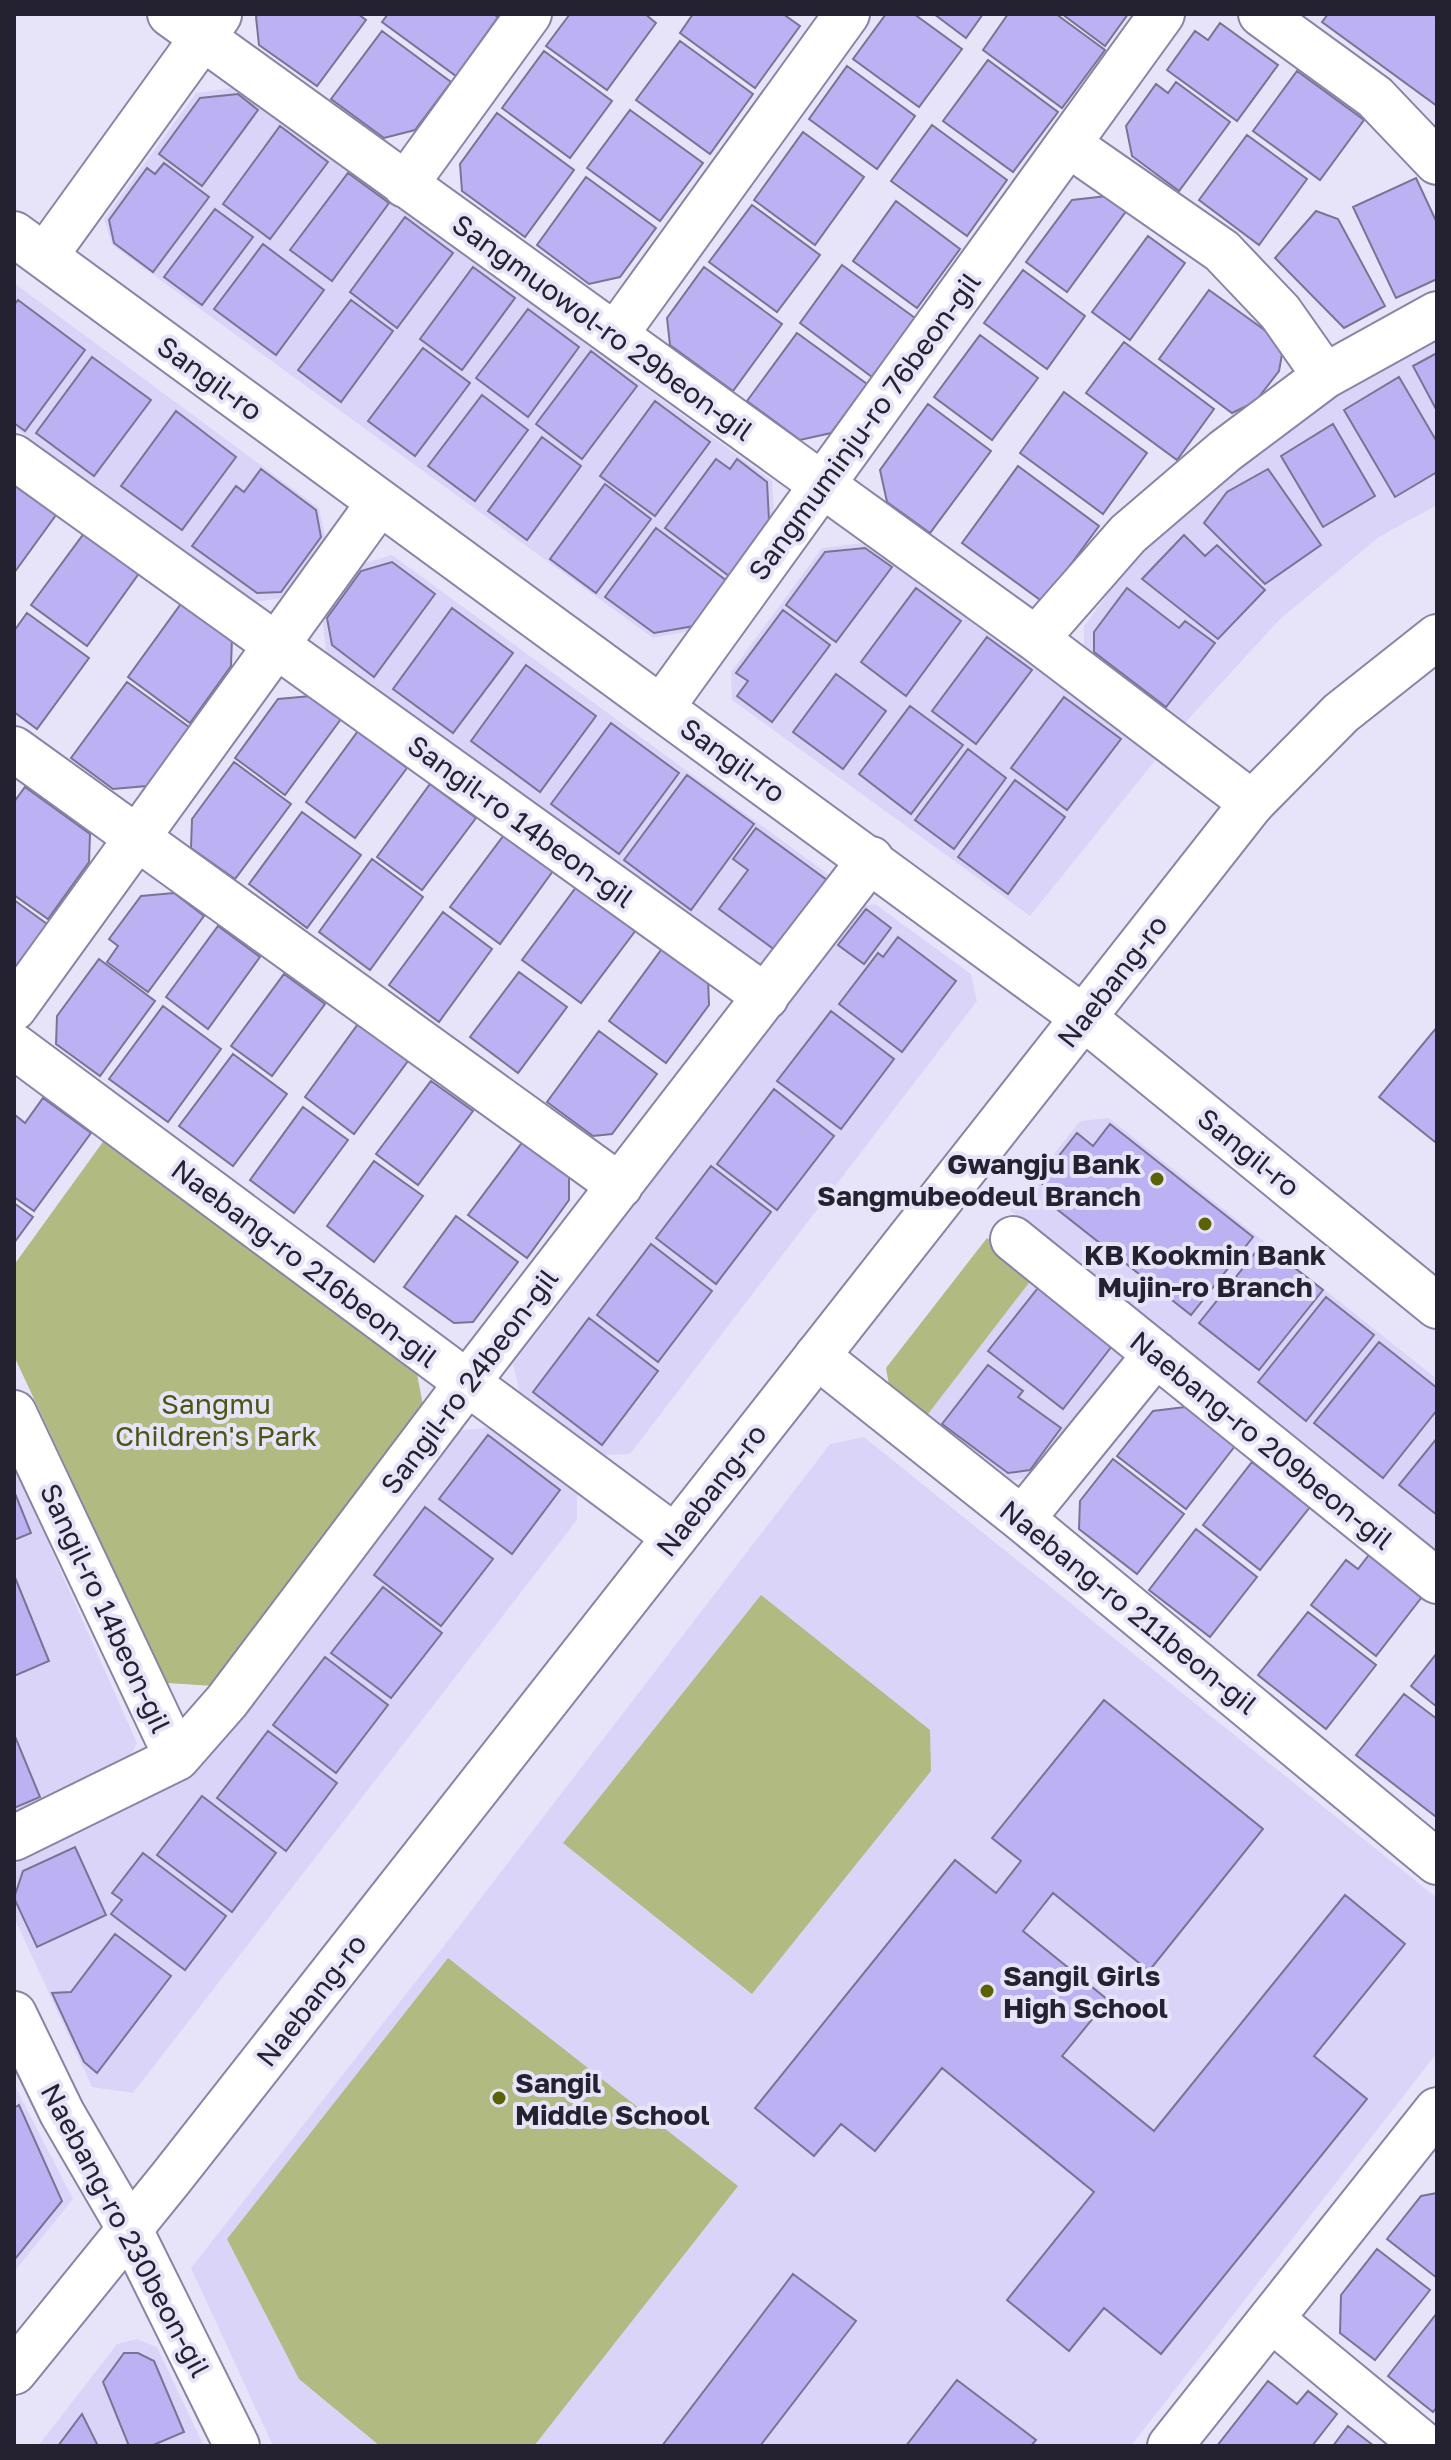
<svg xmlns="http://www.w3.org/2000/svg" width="1451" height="2460" font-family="'Golos Text',sans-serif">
<rect width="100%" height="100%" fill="#e7e4fa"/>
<path fill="#dad5f8" d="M237,87L772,481L775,522L696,630L653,638L112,245L104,219L196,93Z
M14,283L319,508L326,540L284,598L254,602L14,427Z
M1437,340V505L1379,537L1279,620L1183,725L1084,651V626L1120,577L1202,489L1333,398Z
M869,542L1158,757L1030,916L732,700L731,672L822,548Z
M392,555L836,880L767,975L326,653L322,615L361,564Z
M875,904L971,974L977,1001L630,1454L603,1455L520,1394L513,1364L860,907Z
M1109,1118L1437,1379V1557L1010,1210L1080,1121Z
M1035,1275L1123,1344L1124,1361L1037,1476L1010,1481L925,1418Z
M491,1427L577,1494V1520L133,2093L92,2087L14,1917L15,1864L196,1772L455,1431Z
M864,1437L1437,1898V2053L1131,2446H273L191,2268L457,1929L830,1444Z
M14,1466L137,1743L130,1757L14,1812Z
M14,2084L73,2199L14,2272Z
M137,2339L157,2347L204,2446H38L117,2344Z"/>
<path fill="#b1ba80" d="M105,1139L417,1374L423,1405L214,1686L167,1683L14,1356V1265Z
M987,1238L1035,1275L925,1418L890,1391L886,1368Z
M761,1595L930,1730L931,1771L752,1994L563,1843Z
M448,1958L738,2186L534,2446H380L299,2379L227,2239Z"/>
<path fill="#bcb2f3" stroke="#797494" stroke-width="2" d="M258,14H358L366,20L317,86L259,45L256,17Z
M388,14H493L498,17L456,76L382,22Z
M570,14H645L656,23L607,90L546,46Z
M693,14H783L800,26L755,88L680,33Z
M886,14H914L962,49L919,107L853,59Z
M934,14H983L966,38Z
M1008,14H1056L1105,50L1062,108L983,50Z
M1062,14H1128L1105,46Z
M1328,14H1433L1437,17V106L1322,22Z
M1220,23L1278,65L1237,121L1167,70L1195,31L1208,40Z
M382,31L451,82L415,130L384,138L331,99Z
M680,41L753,94L710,154L636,100Z
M544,51L612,101L570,158L502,108Z
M988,60L1058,112L1013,172L943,121Z
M847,66L915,116L877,169L809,119Z
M1297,71L1364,120L1320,180L1253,131Z
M1176,82L1230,122L1179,191L1132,156L1126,126L1156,84L1168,93Z
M238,94L258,110L202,186L159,154L200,98Z
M630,110L703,163L660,221L587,168Z
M497,113L574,170L525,237L462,191L460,164Z
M932,125L1007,180L967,236L891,181Z
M280,126L328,162L270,239L223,204Z
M803,132L864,177L815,245L754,200Z
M1247,135L1307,179L1259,245L1199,200Z
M164,163L209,197L153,272L114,243L109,220L147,168L155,174Z
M348,173L389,203L332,281L290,250Z
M586,177L656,228L620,277L589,284L537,245Z
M1416,178L1437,223V279L1396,298L1353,207Z
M1107,196L1127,210L1067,292L1026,262L1072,200Z
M896,201L960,249L917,308L853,261Z
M752,205L820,255L777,312L709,262Z
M215,209L253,237L202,305L164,277Z
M1316,211L1338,219L1385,306L1344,328L1275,258Z
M405,217L453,253L397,328L350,292Z
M1148,236L1185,263L1130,340L1092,312Z
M263,244L324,290L276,355L214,309Z
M842,265L915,318L872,377L800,323Z
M473,267L515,298L462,370L420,339Z
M704,267L782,324L733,391L670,345L667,318Z
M1023,270L1085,316L1047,369L984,323Z
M1209,290L1270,334L1282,354L1279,371L1255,402L1232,413L1159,359Z
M18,300L85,350L25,431L14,423V305Z
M351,300L393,331L341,402L298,370Z
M528,309L579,347L528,417L476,378Z
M797,333L867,384L831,433L800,440L747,401Z
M980,335L1038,378L992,440L934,397Z
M1124,342L1214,409L1177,460L1086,393Z
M423,348L470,383L415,456L368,421Z
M591,351L637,386L582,459L536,424Z
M1437,353V411L1413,366Z
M92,357L151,400L94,476L36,433Z
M1399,377L1437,442V472L1395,497L1344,410Z
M1064,392L1147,453L1103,514L1020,453Z
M482,395L528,430L475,501L428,466Z
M655,401L710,442L655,516L600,476Z
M928,404L991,451L930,533L887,502L880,470Z
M176,411L236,457L182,530L121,486Z
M1333,424L1375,496L1323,527L1281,456Z
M542,437L581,466L527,540L488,511Z
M716,459L730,469L737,459L767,482L769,520L729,576L665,528Z
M1018,466L1099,526L1043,602L962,543Z
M261,469L316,510L321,537L281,592L257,593L192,546L236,486L244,492Z
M1268,469L1321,545L1265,584L1204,523L1227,492Z
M605,484L651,519L596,593L550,559Z
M14,485L56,515L14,573Z
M656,528L727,581L694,626L654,633L605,597Z
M85,532L140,572L87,646L31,605Z
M1184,535L1205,556L1217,545L1265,590L1218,639L1142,579Z
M865,548L892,567L836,642L786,605L825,552Z
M392,562L435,594L374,677L332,645L327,618L361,571Z
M916,588L961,621L906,696L861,662Z
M1127,588L1179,628L1185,621L1215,643L1166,707L1094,652V632Z
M183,601L232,637L231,666L190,723L128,677Z
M452,608L513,653L453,733L393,689Z
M783,610L830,645L772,722L737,696L748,681L736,673Z
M27,613L89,658L37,729L14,712V631Z
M987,637L1032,670L976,744L932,711Z
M526,665L596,716L540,792L471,741Z
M836,674L886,711L843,769L793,732Z
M127,682L189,727L147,786L113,789L71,758Z
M311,696L341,719L285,795L235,758L278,699Z
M1064,697L1121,739L1067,810L1011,768Z
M910,706L963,745L911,814L859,774Z
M611,723L679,773L619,854L551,804Z
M358,731L407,768L355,838L306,802Z
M968,749L1006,778L954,849L915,820Z
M234,762L291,804L235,879L191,848L192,819Z
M687,775L754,824L691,910L624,860Z
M1015,780L1065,817L1008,894L958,857Z
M430,784L476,818L422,890L377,857Z
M25,787L90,834L89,862L48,919L14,895V802Z
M302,812L361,855L307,928L249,884Z
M756,828L831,883L779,953L719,909L748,870L733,859Z
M504,835L553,871L500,944L450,907Z
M372,859L423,897L370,970L319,932Z
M577,886L636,930L581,1003L522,960Z
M174,893L204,916L148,992L107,962L118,946L109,939L141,896Z
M14,900L47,924L14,969Z
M866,909L891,928L864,964L838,945Z
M443,912L492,949L439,1022L389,985Z
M218,926L260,957L208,1029L166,997Z
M898,937L956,981L902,1052L839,1004L878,953L883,957Z
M664,946L708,979L709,1005L666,1063L609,1021Z
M99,959L155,1001L100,1076L56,1044L57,1016Z
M519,972L567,1007L518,1073L470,1037Z
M284,974L325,1004L272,1076L231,1046Z
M163,1006L221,1049L168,1122L109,1079Z
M831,1011L894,1059L841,1129L777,1081Z
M358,1024L408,1061L354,1134L305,1097Z
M1437,1027V1140L1435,1142L1379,1097Z
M599,1031L657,1074L612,1134L593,1136L547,1102Z
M233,1054L287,1094L233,1166L179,1126Z
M431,1081L473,1111L418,1185L376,1154Z
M774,1089L834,1136L777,1210L717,1164Z
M43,1098L91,1133L34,1211L14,1197V1114L25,1123Z
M303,1107L348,1140L294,1213L250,1180Z
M1110,1124L1253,1237L1191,1315L1044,1199L1051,1191L1039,1181L1077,1133L1093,1146Z
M524,1140L569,1174V1200L527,1258L468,1215Z
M374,1161L423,1196L374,1262L327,1226Z
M711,1166L771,1212L716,1284L656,1238Z
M14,1203L33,1217L14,1243Z
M456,1216L518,1262L473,1322L454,1323L404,1287Z
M1263,1243L1323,1290L1259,1370L1199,1323Z
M651,1244L712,1291L658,1362L597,1315Z
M1038,1288L1112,1346L1063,1409L988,1351Z
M1326,1297L1374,1335L1306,1421L1258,1382Z
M589,1318L658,1371L602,1445L533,1392Z
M1379,1342L1437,1388V1410L1383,1478L1314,1423Z
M988,1365L1023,1391L1018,1397L1061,1428L1030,1470L1008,1473L942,1424Z
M1185,1407L1235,1446L1186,1509L1117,1456L1153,1411Z
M488,1435L560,1490L512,1554L439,1499Z
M1437,1438V1515L1399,1485Z
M1113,1459L1184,1514L1137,1574L1079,1529L1080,1501Z
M1252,1462L1310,1507L1260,1570L1203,1525Z
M14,1491L31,1533L14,1540Z
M425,1507L493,1559L441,1626L374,1575Z
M1196,1529L1257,1577L1210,1637L1149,1590Z
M1372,1551L1425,1593L1376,1656L1311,1605L1346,1560L1358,1569Z
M14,1575L49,1661L14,1676Z
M383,1587L442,1633L391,1698L331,1653Z
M1308,1612L1376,1665L1326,1729L1258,1675Z
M1437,1653V1707L1411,1686Z
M325,1657L388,1705L336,1773L273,1725Z
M1404,1694L1437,1719V1813L1435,1816L1356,1755Z
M1104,1700L1263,1829L1149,1971L1053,1893L1023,1931L1108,2000L1062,2056L1154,2131L1345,1895L1405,1944L1314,2056L1367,2099L1161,2354L1104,2308L1069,2351L1007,2300L1094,2192L942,2068L875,2151L841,2124L814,2156L755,2108L955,1860L996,1893L1021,1861L992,1838Z
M268,1731L337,1783L286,1851L217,1798Z
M14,1734L40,1797L14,1808Z
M202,1796L276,1853L232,1912L157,1855Z
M75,1847L106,1915L37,1947L14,1898L23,1871Z
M143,1853L226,1916L185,1970L111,1914L122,1900L112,1893Z
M115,1934L171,1976L97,2073L84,2062L52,1993L71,1992Z
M19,2105L62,2201L15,2259L14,2108Z
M1437,2193V2278L1387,2239L1421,2196Z
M1377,2249L1430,2290L1375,2360L1340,2333L1341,2295Z
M793,2274L856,2321L760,2446H662Z
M1437,2313V2407L1433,2412L1388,2376Z
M124,2353H138L154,2361L184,2432L151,2446H129L103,2382Z
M957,2380L1036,2440L1031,2446H906Z
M1268,2381L1297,2404L1308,2391L1337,2414L1312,2446H1217Z
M82,2414L98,2446H58Z
M1348,2426L1374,2446H1333Z"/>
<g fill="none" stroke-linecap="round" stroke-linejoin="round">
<g stroke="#8984a6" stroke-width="48">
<path id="street" d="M170,14L1036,639L1252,803
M1261,14L1375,97L1437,162
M1068,144L1222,251L1280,312L1325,376
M405,185L529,14
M14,234L1084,1018
M45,256L219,15
M615,335L847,14
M14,457L766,997
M1036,639L1128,534L1225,451L1325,376L1437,314
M661,708L1162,14
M14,749L620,1186
M14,1008L379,503
M14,1046L675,1537
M1013,1239L1437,1581
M817,1356L1022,1519L1437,1862
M14,1413L177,1758
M1022,1519L1156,1354
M14,1838L177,1758L227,1701L467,1383L871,859
M14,2014L62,2113L129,2228L237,2446
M1271,2319L1425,2446
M1170,2446L1437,2110"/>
</g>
<g stroke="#8984a6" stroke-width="48">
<path id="secondary" d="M1084,1018L1437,1306
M14,2372L171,2178L1252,803L1341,713L1437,637"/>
</g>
<use href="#street" stroke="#fff" stroke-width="44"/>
<use href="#secondary" stroke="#fff" stroke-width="44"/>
</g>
<g fill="#5a6300" stroke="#e7e4fa" stroke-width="3">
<circle cx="1157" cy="1179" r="8"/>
<circle cx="1205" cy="1224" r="8"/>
<circle cx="987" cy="1991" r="8"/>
<circle cx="499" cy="2098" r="8"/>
</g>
<g text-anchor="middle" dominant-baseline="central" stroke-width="8" stroke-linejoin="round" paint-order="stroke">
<g font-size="28" fill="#242230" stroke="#e7e4fa">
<text transform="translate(603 327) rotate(36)">Sangmuowol-ro 29beon-gil</text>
<text transform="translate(210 378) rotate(36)">Sangil-ro</text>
<text transform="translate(864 426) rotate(-54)">Sangmuminju-ro 76beon-gil</text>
<text transform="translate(733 760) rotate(36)">Sangil-ro</text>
<text transform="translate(521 821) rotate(36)">Sangil-ro 14beon-gil</text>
<text transform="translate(1112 981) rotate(-52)">Naebang-ro</text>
<text transform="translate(1249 1152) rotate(39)">Sangil-ro</text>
<text transform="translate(305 1263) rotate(37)">Naebang-ro 216beon-gil</text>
<text transform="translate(469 1381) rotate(-53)">Sangil-ro 24beon-gil</text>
<text transform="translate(1262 1440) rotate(39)">Naebang-ro 209beon-gil</text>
<text transform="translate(711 1490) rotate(-52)">Naebang-ro</text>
<text transform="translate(1129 1607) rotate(39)">Naebang-ro 211beon-gil</text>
<text transform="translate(106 1608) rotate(65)">Sangil-ro 14beon-gil</text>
<text transform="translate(311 2000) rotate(-52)">Naebang-ro</text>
<text transform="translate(126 2230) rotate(62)">Naebang-ro 230beon-gil</text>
</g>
<g font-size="28" font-weight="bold" fill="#242230" stroke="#e7e4fa" text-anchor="start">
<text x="1141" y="1163" text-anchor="end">Gwangju Bank<tspan x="1141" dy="32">Sangmubeodeul Branch</tspan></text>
<text x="1205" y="1254" text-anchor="middle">KB Kookmin Bank<tspan x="1205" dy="32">Mujin-ro Branch</tspan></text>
<text x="1003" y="1975">Sangil Girls<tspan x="1003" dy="32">High School</tspan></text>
<text x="515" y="2082">Sangil<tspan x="515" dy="32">Middle School</tspan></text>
</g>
<g font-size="28" fill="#4e5512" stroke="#e7e4fa">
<text x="216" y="1403">Sangmu<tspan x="216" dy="32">Children's Park</tspan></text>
</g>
</g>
<rect width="1451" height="2460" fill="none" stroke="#242230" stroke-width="32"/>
</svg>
